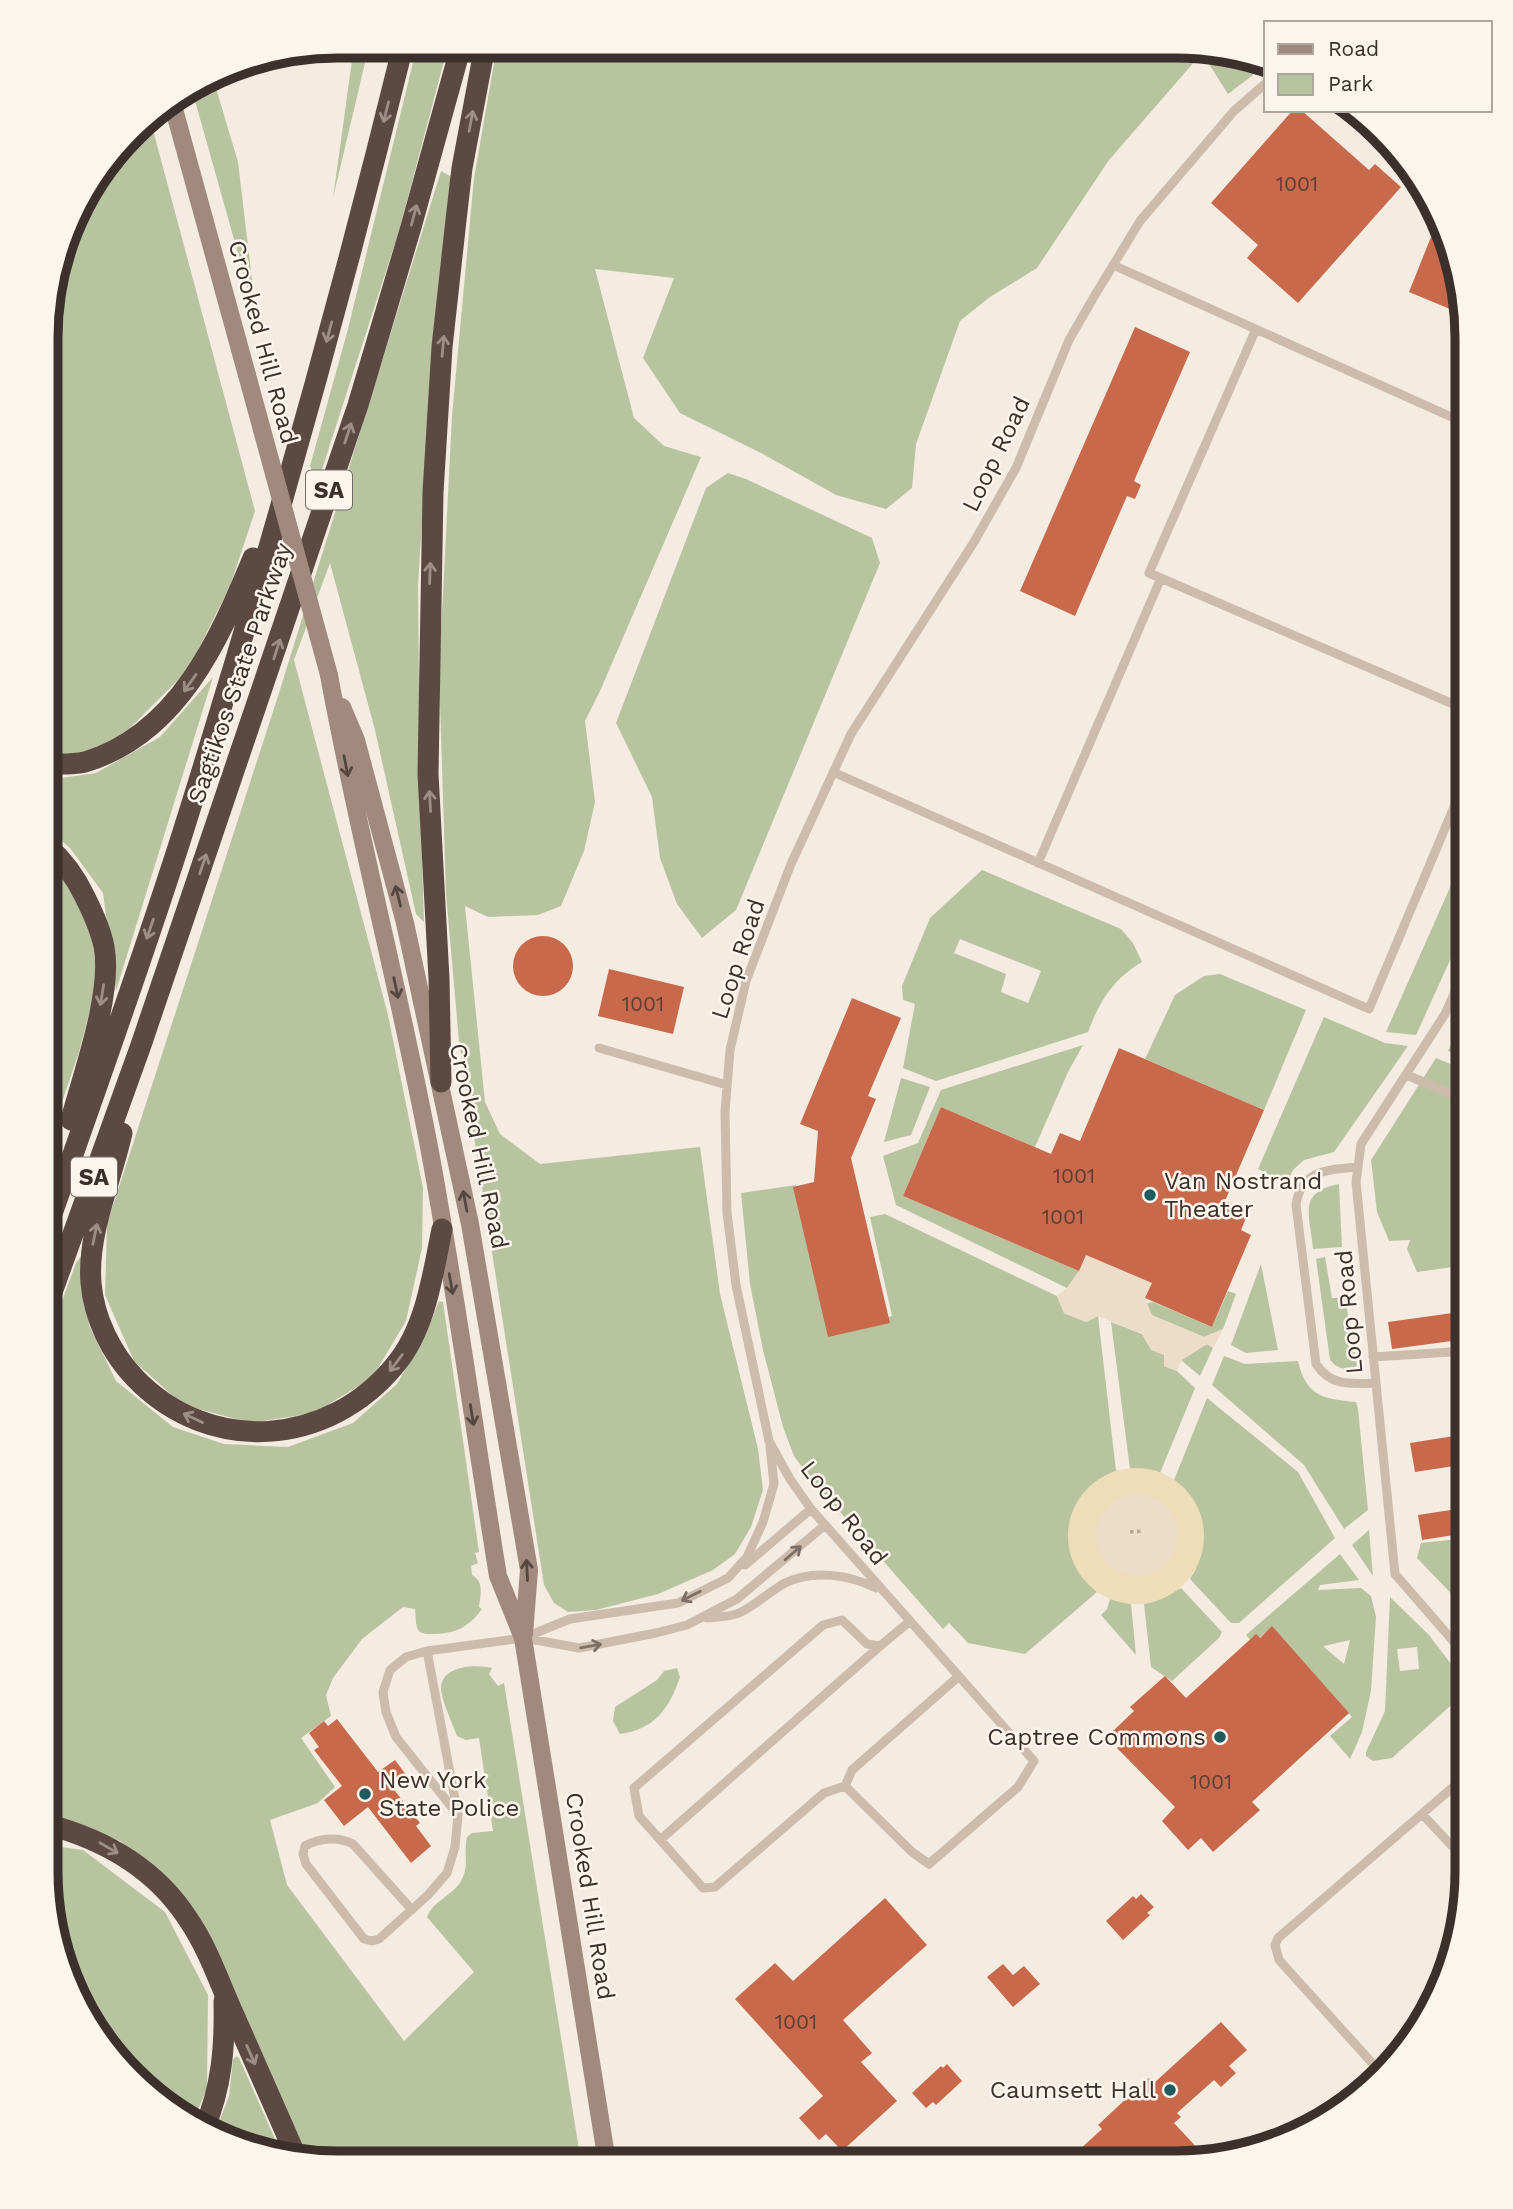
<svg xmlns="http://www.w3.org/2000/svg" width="1513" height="2209" font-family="'Work Sans',sans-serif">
<rect width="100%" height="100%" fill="#f4ebe1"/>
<path fill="#b8c4a0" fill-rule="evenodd" d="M354,46H369L333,198Z
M417,46H448L399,231L318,482L310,466L348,329Z
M497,46L1214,48L1245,56L1253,75L1228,94L1202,53L1109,160L1037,268L990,297L960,321L916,444L912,488L886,509L836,495L761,453L680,413L643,358L674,278L595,269L634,418L664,446L701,457L600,691L585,721L595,802L584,851L561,906L538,915L488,917L465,906L485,1102L500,1134L540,1164L700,1147L720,1294L758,1449L763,1490L751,1527L735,1554L713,1570L658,1594L596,1610L568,1612L554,1603L544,1585L459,1041L446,894L439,671L452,416L474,178Z
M213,78L238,162L257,321L192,90Z
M149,115L255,511L230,586L188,670L126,732L92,751L47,758L48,299L84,192Z
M441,171L452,177L434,333L418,585L420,791L424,922L416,914L375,730L330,563L294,660L388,1015L423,1188L422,1248L406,1321L372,1378L314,1413L251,1423L183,1405L134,1361L105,1295L107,1224L279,693Z
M728,473L746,479L872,538L880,563L736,910L702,938L677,904L660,858L652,797L616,723L706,488Z
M213,677L116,991L103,893L70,848L47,828V780L96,773L160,737Z
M1467,849V923L1416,1035L1386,1032Z
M47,858L77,894L91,935L98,979L79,1052L47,1146Z
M982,870L1121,929L1133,943L1142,962C1113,979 1100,1001 1088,1032L936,1081L903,1068L915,1004L903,1000L902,986L930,918ZM960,939L1041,971L1028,1003L1001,992L1006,974L954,953Z
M1220,974L1306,1010L1264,1110L1145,1059L1175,995L1204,976Z
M1467,1008V1059L1448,1051Z
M1324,1017L1385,1043L1408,1046L1334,1152L1304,1160L1293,1170L1286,1184L1258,1169Z
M1083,1045L1068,1072L1035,1147L941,1107L903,1196L1079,1271L1067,1288L896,1205L883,1156L918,1143L941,1090Z
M1436,1058L1467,1071V1265L1417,1272L1407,1249L1410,1240L1389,1241L1377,1212L1371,1160Z
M901,1078L930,1087L911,1135L884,1142Z
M1339,1184L1342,1247L1313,1249C1310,1215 1297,1192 1339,1184Z
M796,1185L832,1332L892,1316L870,1217L885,1214L1057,1296L1064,1313L1086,1322L1098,1316L1116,1471C1105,1475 1098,1483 1090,1491C1085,1496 1078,1501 1075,1507C1060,1537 1073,1572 1097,1592L1025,1654L968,1643L949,1623L943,1629L812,1480L794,1456L783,1427L763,1350L750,1284L741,1193Z
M81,1256L84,1260L89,1325L116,1381L173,1427L224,1444L288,1447L353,1423L397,1384L426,1333L439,1301L443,1302L479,1552L475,1553L478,1563L471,1566L472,1575C485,1582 480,1595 479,1607L482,1609C469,1627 456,1633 435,1634C430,1634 423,1635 419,1631C415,1626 416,1615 415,1609L403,1607L362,1639L333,1678L326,1695L331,1716L301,1738L335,1787L318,1803L270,1820L287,1885L404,2041L474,1972L427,1917C432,1902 453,1895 461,1881C470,1866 463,1853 467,1837L472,1833L493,1831L479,1738L466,1740L457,1736C453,1724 441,1700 441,1688C442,1665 476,1664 492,1668L489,1674L498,1686L504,1683L581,2162L309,2161L228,1979L180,1893L120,1841L46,1814V1344L76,1263Z
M1325,1257L1332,1298H1345L1357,1366C1345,1370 1339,1370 1330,1360L1316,1259Z
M1261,1264L1278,1350L1246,1353L1231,1345Z
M1228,1291L1236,1294L1223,1329L1204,1337L1151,1315L1147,1303L1153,1302L1212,1327Z
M1111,1322L1142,1334L1151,1349L1164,1355V1366L1177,1371L1195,1388L1160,1473L1130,1469Z
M1207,1344L1213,1348L1200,1376L1181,1360Z
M1224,1356L1245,1364L1298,1361C1306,1396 1323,1399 1356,1402L1358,1409L1368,1510L1344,1529L1304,1465L1212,1385Z
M1207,1398L1298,1472L1335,1538L1239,1623H1231L1190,1579L1196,1569L1185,1489L1174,1480Z
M1369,1530L1373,1576L1352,1545Z
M1467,1538V1610L1417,1558L1421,1543Z
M1340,1554L1359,1580L1320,1585L1318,1590L1361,1588L1371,1596L1376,1617L1371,1691L1362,1732L1350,1759L1330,1736L1352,1717L1271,1628L1253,1643L1246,1635ZM1350,1640L1344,1664L1324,1647V1646Z
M1181,1588L1222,1632L1219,1638L1172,1681L1151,1667L1144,1604L1153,1602Z
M1390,1597L1429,1635L1467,1685V1691L1392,1758L1373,1761L1366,1756V1752L1385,1711ZM1417,1647L1419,1669L1400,1671L1397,1649Z
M1110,1599L1131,1604L1136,1655L1101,1615L1107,1609Z
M677,1668L680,1677C669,1709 655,1729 620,1734L613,1721L615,1707L657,1680L664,1671Z
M46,1845L83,1850L165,1912L208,1995L207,2088L193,2122L160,2103L75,2000L46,1872Z
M236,2056L239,2058L283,2157L226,2141L214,2135L229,2096L233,2060Z"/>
<path fill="#efdcb8" d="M1068 1536a68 68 0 1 1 136 0a68 68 0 1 1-136 0Z"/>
<path fill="#ecdcc8" d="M1086,1255L1152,1283L1145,1298L1152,1315L1204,1337L1223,1329L1213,1348L1207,1344L1182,1360L1177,1371L1164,1366V1355L1151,1350L1142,1334L1098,1316L1086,1322L1064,1313L1057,1296L1067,1288L1079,1271Z
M1096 1535a41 41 0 1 1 82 0a41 41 0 1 1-82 0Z"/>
<path fill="#c8694b" d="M1293,110H1301L1369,170L1375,164L1401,187L1298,303L1247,258L1258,245L1211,203Z
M1439,217L1462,314L1409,292Z
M1135,327L1190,352L1134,481L1141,485L1135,499L1127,496L1075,616L1020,591Z
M513 966a30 30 0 1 1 60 0a30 30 0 1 1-60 0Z
M609,969L684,987L673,1034L598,1016Z
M852,998L901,1018L868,1096L876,1099L851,1158L890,1323L828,1337L793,1187L814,1182L818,1131L800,1124Z
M1119,1048L1264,1110L1225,1201L1249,1211L1241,1230L1251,1235L1212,1327L1145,1298L1152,1283L1086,1255L1079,1271L903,1196L941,1107L1051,1154L1060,1133L1080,1141Z
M1467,1311V1339L1392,1349L1388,1322Z
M1467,1434V1464L1415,1472L1410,1443Z
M1464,1508L1467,1533L1422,1540L1418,1515Z
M1272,1626L1349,1713L1252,1802L1260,1810L1213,1852L1201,1838L1188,1850L1162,1821L1175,1807L1117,1748L1123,1743L1112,1732L1134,1711L1130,1707L1165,1676L1186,1698L1256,1634L1260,1638Z
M337,1719L378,1772L395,1760L407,1776L392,1787L420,1823L416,1826L431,1846L411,1863L368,1807L344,1826L324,1800L342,1786L314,1750L319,1747L309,1733L324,1721L328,1726Z
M1141,1894L1154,1907L1147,1913L1150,1915L1123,1940L1106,1921L1133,1896L1136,1899Z
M885,1898L927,1945L843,2020L872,2053L861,2062L897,2101L842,2151L826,2134L819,2140L799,2118L823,2096L735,1999L775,1963L793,1981Z
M1003,1964L1013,1975L1024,1966L1040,1984L1013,2007L987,1977Z
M1221,2022L1247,2050L1229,2066L1236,2073L1221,2087L1214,2080L1177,2113L1181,2117L1174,2123L1200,2151L1189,2160L1176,2163H1147L1140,2156L1132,2163H1065L1102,2129L1098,2125L1129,2096L1149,2078L1154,2083Z
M947,2064L962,2081L936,2105L933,2102L926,2108L912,2093L941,2066L943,2068Z"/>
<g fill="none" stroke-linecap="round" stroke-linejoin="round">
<path stroke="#b9a596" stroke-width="3.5" stroke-dasharray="3.5 3.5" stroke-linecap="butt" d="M1130,1532L1143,1531"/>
<path stroke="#cdbbac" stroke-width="9" d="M1113,265L1467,424
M1256,329L1149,573L1467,710
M833,772L1369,1009L1467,776
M1038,863L1161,578
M599,1048L727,1085
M1407,1075L1467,1101
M1357,1167C1327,1170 1301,1170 1296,1205L1316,1364C1331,1387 1352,1384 1376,1383
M1373,1357L1467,1351
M745,1565L811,1509
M707,1618C717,1617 730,1617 739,1613C756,1605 769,1592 785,1583C813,1569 850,1575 876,1588
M525,1638L579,1648L656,1633L687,1625L737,1599L825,1525
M1467,1657L1395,1574L1356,1182L1361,1144L1445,1014L1467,965
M958,1677L852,1770L845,1786L912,1852L929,1864L1018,1787L1034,1761L811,1509L790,1479L769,1441L736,1285L727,1213L725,1111L730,1050L746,981L791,864L851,734L974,542L1016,468L1069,340L1095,295L1140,221L1234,111L1266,83
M845,1786L824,1793L715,1887L703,1888L639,1816L634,1788L823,1625L842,1620L867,1644L880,1646L909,1622
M1422,1814L1452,1846L1467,1833
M458,1815L396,1737L386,1712L383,1692L390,1670L406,1657L427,1651L523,1638L570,1619L678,1603L728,1578L747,1557L763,1522L774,1484L770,1446
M660,1840L880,1646
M412,1910L353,1844C339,1836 319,1838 305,1846L303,1854L306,1864L364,1939L372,1941L379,1939L428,1895L447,1873L455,1847L458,1815L427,1651
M1383,2075L1279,1960L1275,1945L1278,1938L1467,1775"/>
<path stroke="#a18a7d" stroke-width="18" d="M172,102L247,375
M329,675C358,835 400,992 430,1152C456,1293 475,1435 498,1576L523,1638L607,2162
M342,707L356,740L405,923L470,1224L529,1570L524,1634"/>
<path stroke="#5c4a42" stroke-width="21" d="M47,764C59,764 73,765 85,762C178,734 219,640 253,558
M47,846C63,860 76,878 85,897C93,913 101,930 104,947C113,992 83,1075 71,1120
M441,1082L439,979L428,774L433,492L442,347L456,220L462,168L485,46
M122,1133C111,1182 87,1233 91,1283C94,1318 111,1353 135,1378C210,1456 329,1447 396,1364C426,1328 433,1273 442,1229
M47,1228C93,1097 140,967 182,835C264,574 338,311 403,46
M46,1309L141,1045L358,405L411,227L461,46
M46,1824C103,1839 155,1868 188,1919C208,1948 219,1982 234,2015C255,2063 277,2112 298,2161
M204,2129C222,2087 225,2046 224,2001"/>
<path stroke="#a18a7d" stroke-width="18" d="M247,375L329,675"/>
</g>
<defs><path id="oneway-shaft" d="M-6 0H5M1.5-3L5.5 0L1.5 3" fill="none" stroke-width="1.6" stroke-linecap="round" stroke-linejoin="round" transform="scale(1.75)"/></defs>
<g stroke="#9c8e87">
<use href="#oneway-shaft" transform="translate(386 112) rotate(104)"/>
<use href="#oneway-shaft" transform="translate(471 121) rotate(-79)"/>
<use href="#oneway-shaft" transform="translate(414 215) rotate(-75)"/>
<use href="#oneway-shaft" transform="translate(329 332) rotate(105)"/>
<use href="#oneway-shaft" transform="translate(443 346) rotate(-85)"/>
<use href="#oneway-shaft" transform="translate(348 433) rotate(-72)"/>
<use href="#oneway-shaft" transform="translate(430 573) rotate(-88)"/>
<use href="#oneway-shaft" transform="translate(277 649) rotate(-72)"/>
<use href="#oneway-shaft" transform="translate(190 683) rotate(125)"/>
<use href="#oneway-shaft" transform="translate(430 801) rotate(-93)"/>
<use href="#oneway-shaft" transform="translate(203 864) rotate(-71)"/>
<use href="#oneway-shaft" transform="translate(150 929) rotate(109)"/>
<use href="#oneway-shaft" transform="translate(102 995) rotate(99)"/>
<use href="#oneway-shaft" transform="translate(95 1234) rotate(-78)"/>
<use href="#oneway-shaft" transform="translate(396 1363) rotate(127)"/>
<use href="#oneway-shaft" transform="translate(193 1418) rotate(-155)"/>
<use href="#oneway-shaft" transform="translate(109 1848) rotate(30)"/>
<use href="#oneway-shaft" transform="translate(251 2055) rotate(66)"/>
</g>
<g stroke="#544640">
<use href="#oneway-shaft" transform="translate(346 766) rotate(79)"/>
<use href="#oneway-shaft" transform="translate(398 896) rotate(-104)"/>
<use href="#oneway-shaft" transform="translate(396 988) rotate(78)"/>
<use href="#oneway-shaft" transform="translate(465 1201) rotate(-101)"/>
<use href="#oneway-shaft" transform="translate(451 1284) rotate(80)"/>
<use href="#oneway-shaft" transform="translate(472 1415) rotate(81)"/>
<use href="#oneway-shaft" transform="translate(527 1570) rotate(-93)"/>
</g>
<g stroke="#7d6f65">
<use href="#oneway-shaft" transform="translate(793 1553) rotate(-41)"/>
<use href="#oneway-shaft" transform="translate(691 1596) rotate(153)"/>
<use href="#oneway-shaft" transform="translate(591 1646) rotate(-10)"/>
</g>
<g fill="#1f5a5e" stroke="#fbf5ee" stroke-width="2.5">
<circle cx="1150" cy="1195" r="7"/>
<circle cx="1220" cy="1737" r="7"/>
<circle cx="365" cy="1794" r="7"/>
<circle cx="1170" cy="2090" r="7"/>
</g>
<g text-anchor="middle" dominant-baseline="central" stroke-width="5" stroke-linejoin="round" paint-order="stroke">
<g font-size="21" fill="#5e3e33">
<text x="1297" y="183">1001</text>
<text x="643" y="1003">1001</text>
<text x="1074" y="1175">1001</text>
<text x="1063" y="1216">1001</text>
<text x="1211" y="1781">1001</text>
<text x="796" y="2021">1001</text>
</g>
<g fill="#fbf5ee" stroke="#756b66" stroke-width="2">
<rect x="306" y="470.5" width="46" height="39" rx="5"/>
<rect x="71" y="1157.5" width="46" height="39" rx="5"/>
</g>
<g font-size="23" font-weight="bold" fill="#3b302b">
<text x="329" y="490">SA</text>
<text x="94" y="1177">SA</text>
</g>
<g font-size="24" fill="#3b302b" stroke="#fbf5ee">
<text transform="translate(263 342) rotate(75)">Crooked Hill Road</text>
<text transform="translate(996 454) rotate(-64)">Loop Road</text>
<text transform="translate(240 673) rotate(-71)">Sagtikos State Parkway</text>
<text transform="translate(738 959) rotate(-72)">Loop Road</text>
<text transform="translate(479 1146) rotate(78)">Crooked Hill Road</text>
<text transform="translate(1349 1312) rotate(-95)">Loop Road</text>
<text transform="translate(844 1513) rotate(52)">Loop Road</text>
<text transform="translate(590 1896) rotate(81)">Crooked Hill Road</text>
</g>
<g font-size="24" fill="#3b302b" stroke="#fbf5ee" text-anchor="start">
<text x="1164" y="1181">Van Nostrand<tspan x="1164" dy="28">Theater</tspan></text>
<text x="1206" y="1737" text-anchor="end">Captree Commons</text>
<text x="379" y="1780">New York<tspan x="379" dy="28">State Police</tspan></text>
<text x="1156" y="2090" text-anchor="end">Caumsett Hall</text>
</g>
</g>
<path d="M0 0H1513V2209H0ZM338 58H1175A280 280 0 0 1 1455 338V1871A280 280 0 0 1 1175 2151H338A280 280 0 0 1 58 1871V338A280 280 0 0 1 338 58Z" fill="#fbf5ee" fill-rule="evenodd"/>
<path fill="none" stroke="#3b302b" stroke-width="9" d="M338 58H1175A280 280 0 0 1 1455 338V1871A280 280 0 0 1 1175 2151H338A280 280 0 0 1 58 1871V338A280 280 0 0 1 338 58Z"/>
<rect x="1264" y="21" width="228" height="91" fill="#fbf5ee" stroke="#aea6a0" stroke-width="2"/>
<rect x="1278" y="44" width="35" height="10" fill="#a18a7d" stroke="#aea6a0" stroke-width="2"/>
<text x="1328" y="56" font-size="21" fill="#3b302b">Road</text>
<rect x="1278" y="74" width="35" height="21" fill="#b8c4a0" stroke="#aea6a0" stroke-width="2"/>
<text x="1328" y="91" font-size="21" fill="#3b302b">Park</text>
</svg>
